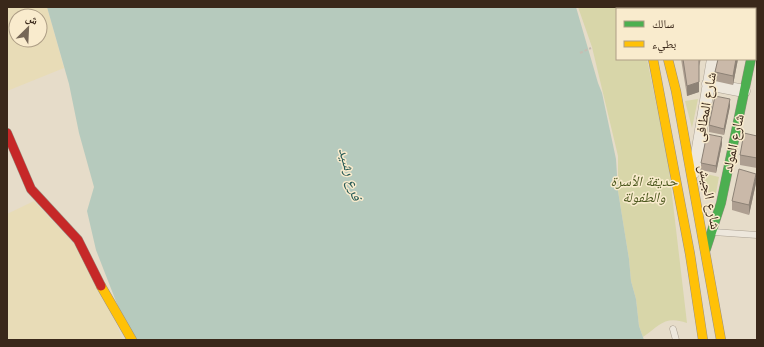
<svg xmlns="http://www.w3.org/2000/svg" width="764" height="347" font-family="'Libre Baskerville','Noto Naskh Arabic',serif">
<rect width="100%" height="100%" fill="#e6dcc9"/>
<path fill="#e8dcb7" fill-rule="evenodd" d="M7,7H47L64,68L7,91ZM16,16H40V40H16Z
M34,201L89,260L123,340H7V214Z"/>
<path fill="#d8d6a9" d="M578,7H636V9H617V59H647L668,161L687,323C665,315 660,325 643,337L639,326L636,299L631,281L629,259L618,191V156L592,47Z
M698,99L692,128L685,101Z
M698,172L719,177L716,193L713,196L706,193Z"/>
<path fill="#b6cabd" d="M47,7H576L598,83L602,93L616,159L618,191L629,259L631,281L636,299L639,326L644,340H131L96,250L87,211L94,187L79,133L69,84Z"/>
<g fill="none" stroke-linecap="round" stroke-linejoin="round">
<g stroke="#aba193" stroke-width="7">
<path id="lane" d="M713,232L757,235
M673,329L676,340"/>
</g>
<g stroke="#aba193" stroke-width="13">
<path id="street" d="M723,9V7
M755,19L757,20
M755,38L757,28
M708,84L744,91
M694,172L713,59"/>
</g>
<g stroke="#9a9083" stroke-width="10">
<path id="fast" d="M706,249L721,203L751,59"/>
</g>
<g stroke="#9a9083" stroke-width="10">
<path id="slow" d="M643,7V9
M653,59L690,254L703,340
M668,59L676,91L721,340
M101,286L132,340"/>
</g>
<g stroke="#9a9083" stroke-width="10">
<path id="jam" d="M655,7L656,9
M7,133L31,189L78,240L101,286"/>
</g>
<path stroke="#c6bdb2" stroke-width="2" stroke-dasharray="3 2" stroke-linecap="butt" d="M580,53L591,48"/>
<use href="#lane" stroke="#ede7dc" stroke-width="6"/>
<use href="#street" stroke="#ede7dc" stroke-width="12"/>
<use href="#fast" stroke="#4caf50" stroke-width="9"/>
<use href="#slow" stroke="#ffc107" stroke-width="9"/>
<use href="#jam" stroke="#c62828" stroke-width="9"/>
</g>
<path fill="#ae9f91" d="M672,7H711L710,9H673Z
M681,59H701L699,66V92L687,96Z
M718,59H738L733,85L715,81V72Z
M730,106L724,135L709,132V125Z
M757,136V168L740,165V155Z
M722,144L716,173L701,170V163Z
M756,183L749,215L732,210V201Z"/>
<path fill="#8d8276" d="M736,59H738L733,85V76Z
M699,82V92L687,96V86Z
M730,99V106L724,135V129Z
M722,137V144L716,173V166Z
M756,174V183L749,215V205Z"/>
<path fill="#cab9a9" stroke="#8d8276" d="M675,7H686L676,9H675Z
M683,59H699V82L687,86Z
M718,59H736L733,76L715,72Z
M715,96L730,99L724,129L709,125Z
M744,133L757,136V158L740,155Z
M707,134L722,137L716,166L701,163Z
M739,169L756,174L749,205L732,201Z"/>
<g text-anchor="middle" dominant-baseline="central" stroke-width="3" stroke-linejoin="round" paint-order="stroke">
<g font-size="14" fill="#3a281a" stroke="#f9ebcd">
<text transform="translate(705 107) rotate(-80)">شارع المطافى</text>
<text transform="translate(733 143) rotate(-78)">شارع المولد</text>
<text transform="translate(710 197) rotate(79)">شارع الجيش</text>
</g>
<g font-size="14" font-style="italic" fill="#4c581e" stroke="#f9ebcd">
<text x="644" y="181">حديقة الأسرة<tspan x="644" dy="16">والطفولة</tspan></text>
</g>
<g font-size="15" font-style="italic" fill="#285b56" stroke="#f9ebcd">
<text transform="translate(351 174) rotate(75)">فرع رشيد</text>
</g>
</g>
<rect width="764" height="347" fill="none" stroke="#3a281a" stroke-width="16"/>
<rect x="616" y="8" width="140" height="52" fill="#f9ebcd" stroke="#ad9d85"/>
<rect x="624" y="21" width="20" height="6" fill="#4caf50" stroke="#ad9d85"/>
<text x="652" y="28" font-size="12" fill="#3a281a">سالك</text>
<rect x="624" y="41" width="20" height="6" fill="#ffc107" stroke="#ad9d85"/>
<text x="652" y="48" font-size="12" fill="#3a281a">بطيء</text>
<g transform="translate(28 28) rotate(24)"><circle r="19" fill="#f9ebcd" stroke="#ad9d85"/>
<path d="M0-3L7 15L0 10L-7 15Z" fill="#766757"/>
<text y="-6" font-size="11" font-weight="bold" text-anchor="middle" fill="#3a281a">ش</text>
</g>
</svg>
